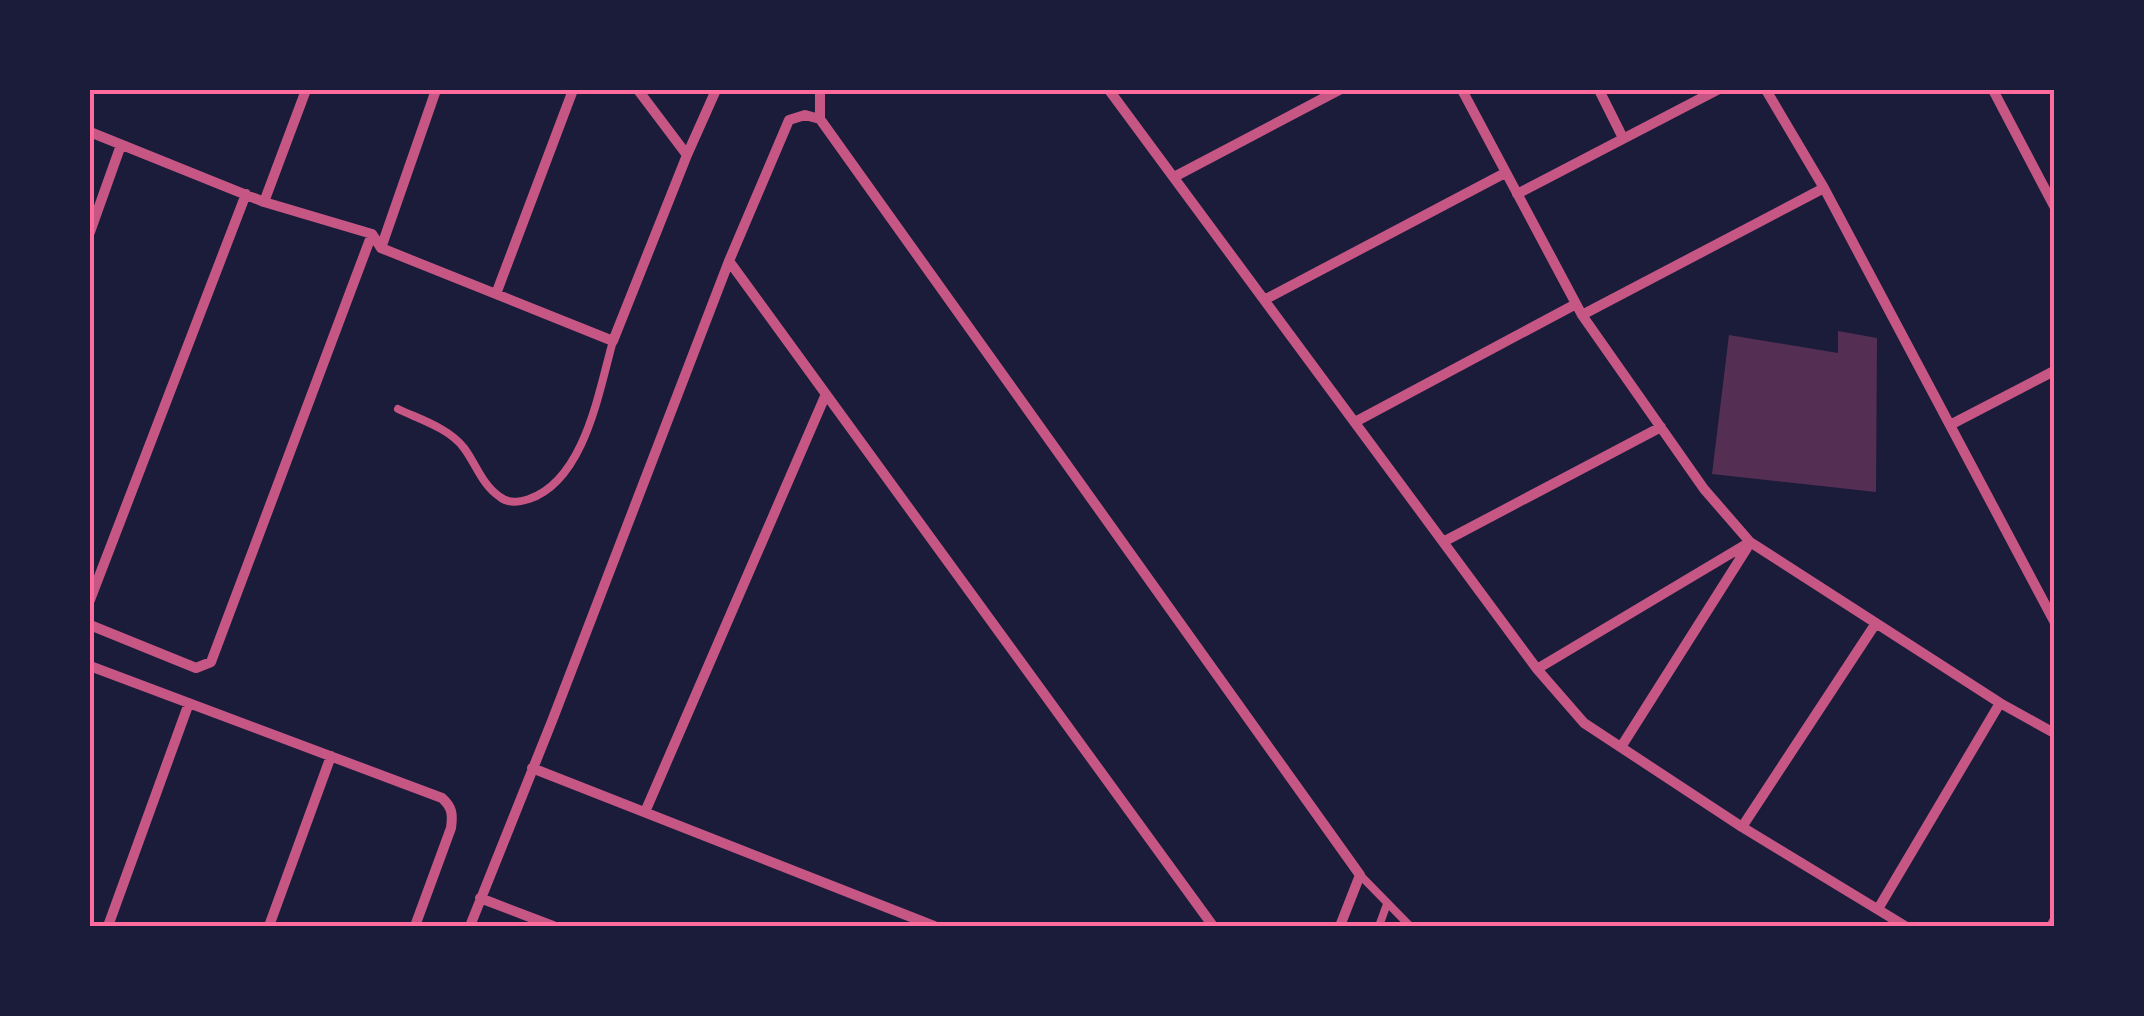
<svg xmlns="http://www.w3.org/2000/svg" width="2144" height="1016" font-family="'Space Grotesk',sans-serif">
<rect width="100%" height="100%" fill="#1b1b3a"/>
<path fill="#542f53" d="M1838,331L1877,338L1876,492L1712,474L1729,335L1838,353Z"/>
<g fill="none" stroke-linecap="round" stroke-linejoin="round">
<path stroke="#c65784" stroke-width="8" d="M398,409C419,419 449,428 464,448C476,464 482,485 500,497C509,504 519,502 529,499C585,480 599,390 613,341
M1360,875L1410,926
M1379,926L1387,904"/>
<path stroke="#c65784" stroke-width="10" d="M638,90L687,155
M820,90V119
M1109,90L1537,669L1584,723L1742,827L1905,926
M1462,90L1582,315L1704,489L1750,542L2000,703L2054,733
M1599,90L1623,138
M1766,90L1824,188L2054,621
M1993,90L2054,206
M90,132L264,202L372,234L381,248L613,341L687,155L716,90
M1174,177L1339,90
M1517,194L1717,90
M264,202L306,90
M90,232L121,145
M381,248L436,90
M729,261L1213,926
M496,294L573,90
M1264,300L1505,173
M1582,315L1824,188
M1355,422L1576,304
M1950,425L2054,371
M1443,542L1661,427
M90,600L246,194
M90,625L196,668L211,662L372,234
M90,666L442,798C452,807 453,814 451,828L415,926
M1537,669L1750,542
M1621,747L1747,548
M532,768L934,926
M645,812L826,394
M1742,827L1876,623
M480,898L553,926
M1878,909L2000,703
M108,926L189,703
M269,926L331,756
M470,926L552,721L729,261L789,120L805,115L820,119L1360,875L1340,926
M2051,926L2054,921"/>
</g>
<rect width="2144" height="1016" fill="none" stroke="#1b1b3a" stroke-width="185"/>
<rect x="92" y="92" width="1960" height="832" fill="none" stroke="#ff6b9d" stroke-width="4"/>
</svg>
